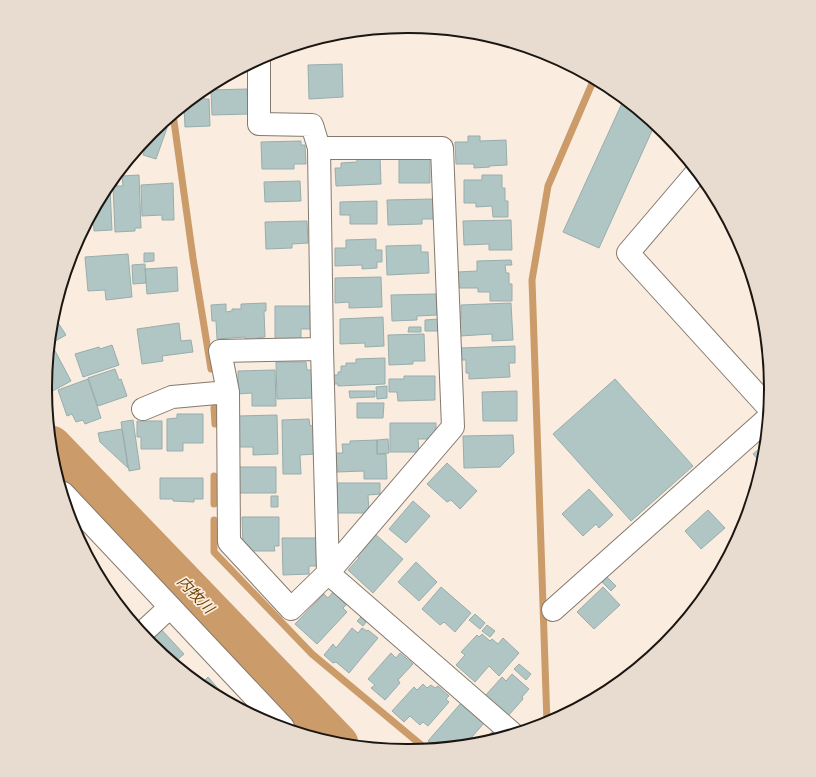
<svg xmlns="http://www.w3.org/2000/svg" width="816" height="777" font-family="'Source Sans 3','Noto Sans JP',sans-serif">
<rect width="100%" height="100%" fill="#faecdf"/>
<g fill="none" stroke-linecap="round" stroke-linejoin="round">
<path stroke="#cb9b69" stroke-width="7" d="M173,114L193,258L211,369
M214,408L215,424
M214,476V504
M214,520V552L312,654L426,749
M547,723L532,280L548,186L594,79"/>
<path stroke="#cb9b69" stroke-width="41" d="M51,446L338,744"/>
</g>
<path fill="#b0c6c5" stroke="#98adac" d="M342,64L343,97L309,99L308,65Z
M611,88L620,96L618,100L608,95Z
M247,89L248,114L212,115L211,90Z
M201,92H204V99H209L210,126L185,127L184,106Z
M623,101L632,105L655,124L599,248L563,232Z
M164,122L167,128L156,159L143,155L145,149L139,147L152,132Z
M468,136H480V141L506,140L507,165L489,166L490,167L474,168V164H456L455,142H468Z
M301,141V145H305L306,164H294V169H262L261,142Z
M380,156L381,184L336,186L335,168H341V163L357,162V157Z
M430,157V183H399V158Z
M116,175L117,186H107Z
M139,175L141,228H135V231L115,232L113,186H123L122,176Z
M482,175H502V188H505V201H508V217H493L492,206L476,207V203H464V180H482Z
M300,181L301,201L265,202L264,182Z
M173,183L174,220H162V215L142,216L141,185Z
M110,188L112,230L94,231L93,213L106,189Z
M433,199V219H422V224L388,225L387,200Z
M377,201V224H350V215H340V202Z
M511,220L512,250H489V244L464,245L463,221Z
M307,221L308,243L292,244V248L266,249L265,222Z
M376,239V250H382V262H377V268L362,269V265L335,266V248H346V240Z
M421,245V252H428L429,273L387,275L386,246Z
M144,253H154V261L144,262Z
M128,254L132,297L106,300L105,290L88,291L85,257Z
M511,260L512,265H505L506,273H509V284H512V301H490V292H478V288H459L458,272L477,271V261Z
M145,264L146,283L133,284L132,265Z
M177,267L178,291L147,294L145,269Z
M381,277L382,307L349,308V302L335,303V278Z
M436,294L437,315L417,316V320L392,321L391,295Z
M266,303V311H264L265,337L257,338L258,340L246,341L245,337L217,339L216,321H212L211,305L226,304V312L232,311V309H241V304Z
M511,303L513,340L492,341V334L460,336L459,318H461V305Z
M275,306H311V329H301V339H275Z
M53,315L66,335L50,344L53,318Z
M383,317L384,346L365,347V343L340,344V319Z
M438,319V331H425V320Z
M179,323L181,341L191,340L193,352L162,356L163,361L142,364L137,329Z
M409,327H421V332H408Z
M424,334L425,361H413V364L389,365L388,335Z
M112,345L119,365L83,377L75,354L99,347L100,349Z
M515,346V363H509L510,377L469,379V373H466V360H461L460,348Z
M54,349L71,381L47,394L46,388L49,352Z
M385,358V384L338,386V384H334L333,375H338V372H341V366H346V363H356V359Z
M276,362H306L307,370H314V398L277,399Z
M115,369L119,380L121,379L127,396L98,406L88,378Z
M275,370L276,406H252V393L238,394V371Z
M404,376H435V400L398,401L397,392H389V379H404Z
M88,379L101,418L85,424L83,420L76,422L72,414L67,416L58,390Z
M615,379L693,466L631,521L553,434Z
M387,386V398L377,399L376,387Z
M349,391H375V397L350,398Z
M517,391V421H483L482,392Z
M357,403H384L383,418H357Z
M177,414H203V443H183V451H167V419L177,418Z
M277,415L278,454L253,455V447H239L238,416Z
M309,419L310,426L314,425L315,454L300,455L301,474H283L282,420Z
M133,420L140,469L129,471L121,422Z
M137,421H162V449H141V437H137Z
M390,423H436V439H418L419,452H390Z
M122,429L128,468L100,442L98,433Z
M513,435L514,453L500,467L464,468L463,436Z
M388,439L389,453L377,454V440Z
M377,440V454H386L387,479H364V471L337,472L336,453H343L342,444H350V441Z
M765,444L763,459L762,464L753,454Z
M447,463L477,491L460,509L451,500L447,502L427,484Z
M238,467H276V493H239Z
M160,478H203V499H194V502L173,501V499H160Z
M337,483H380V494L368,495L369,513H337Z
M589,489L613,515L599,528L596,524L583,536L562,514Z
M271,496H278V507H271Z
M413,501L430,516L406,543L389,529Z
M708,510L725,528L701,549L685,531Z
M242,517H279V546H274L275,551H250V547H243Z
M375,534L403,559L373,593L348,570L359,558L356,555Z
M282,538H318V566H309V574L283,575Z
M416,562L437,582L419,601L398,582Z
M607,577L616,586L611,591L602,582Z
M105,587L135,619L132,621L106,590Z
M441,587L471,613L455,632L444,622L440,625L422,609Z
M603,587L620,605L594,629L577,612Z
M333,592L346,605L343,608L347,612L317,644L295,624L324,594L328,598Z
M475,614L485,623L480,629L469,620Z
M361,617L366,622L363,626L357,621Z
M487,625L495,631L490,637L482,631Z
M159,627L184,654L174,663L152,645L146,638Z
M352,628L358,633L362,628L367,631L368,630L378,638L349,673L336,662L333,663L324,655L333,644L336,648Z
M482,634L490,641L492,639L498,644L503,638L519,653L499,676L489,666L475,682L456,665L465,655L461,652L477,635L479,637Z
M391,653L396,658L400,653L413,664L398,680L400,683L385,700L371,688L375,685L368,679Z
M519,664L531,674L526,680L514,669Z
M512,674L529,689L522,697L523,699L508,716L485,696L502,677L506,681Z
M208,677L228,700L227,701L206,690L200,685Z
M423,684L427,688L431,685L435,688L438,686L449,696L446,699L449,702L428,726L423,722L420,725L410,716L404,722L392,711L414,687L417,690Z
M461,703L484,723L465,745L437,748L428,741Z
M492,732L498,736L495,739L482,743Z"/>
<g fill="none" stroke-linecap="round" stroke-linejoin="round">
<g stroke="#85796d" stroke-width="24">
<path id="minor" d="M259,59V124L312,125L319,148L322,349L328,573L513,734
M319,148H442L453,427L328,573L291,609L229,542L228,392L220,351L322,349
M697,172L628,253L769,408
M143,409L172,397L228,392
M63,493L283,727
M553,610L767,419
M142,633L169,608"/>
</g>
<use href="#minor" stroke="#fff" stroke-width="22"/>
</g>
<g text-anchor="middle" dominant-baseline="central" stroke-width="3.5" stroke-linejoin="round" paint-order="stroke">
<g font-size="15" font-style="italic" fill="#6e4100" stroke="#faecdf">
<text transform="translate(195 595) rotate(46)">内牧川</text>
</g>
</g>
<path d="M0 0H816V777H0ZM407 33H409A355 355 0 0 1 764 388V389A355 355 0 0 1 409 744H407A355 355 0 0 1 52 389V388A355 355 0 0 1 407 33Z" fill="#e8dbcf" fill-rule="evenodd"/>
<path fill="none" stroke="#1b1611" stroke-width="2" d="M407 33H409A355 355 0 0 1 764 388V389A355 355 0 0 1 409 744H407A355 355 0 0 1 52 389V388A355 355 0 0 1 407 33Z"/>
</svg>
